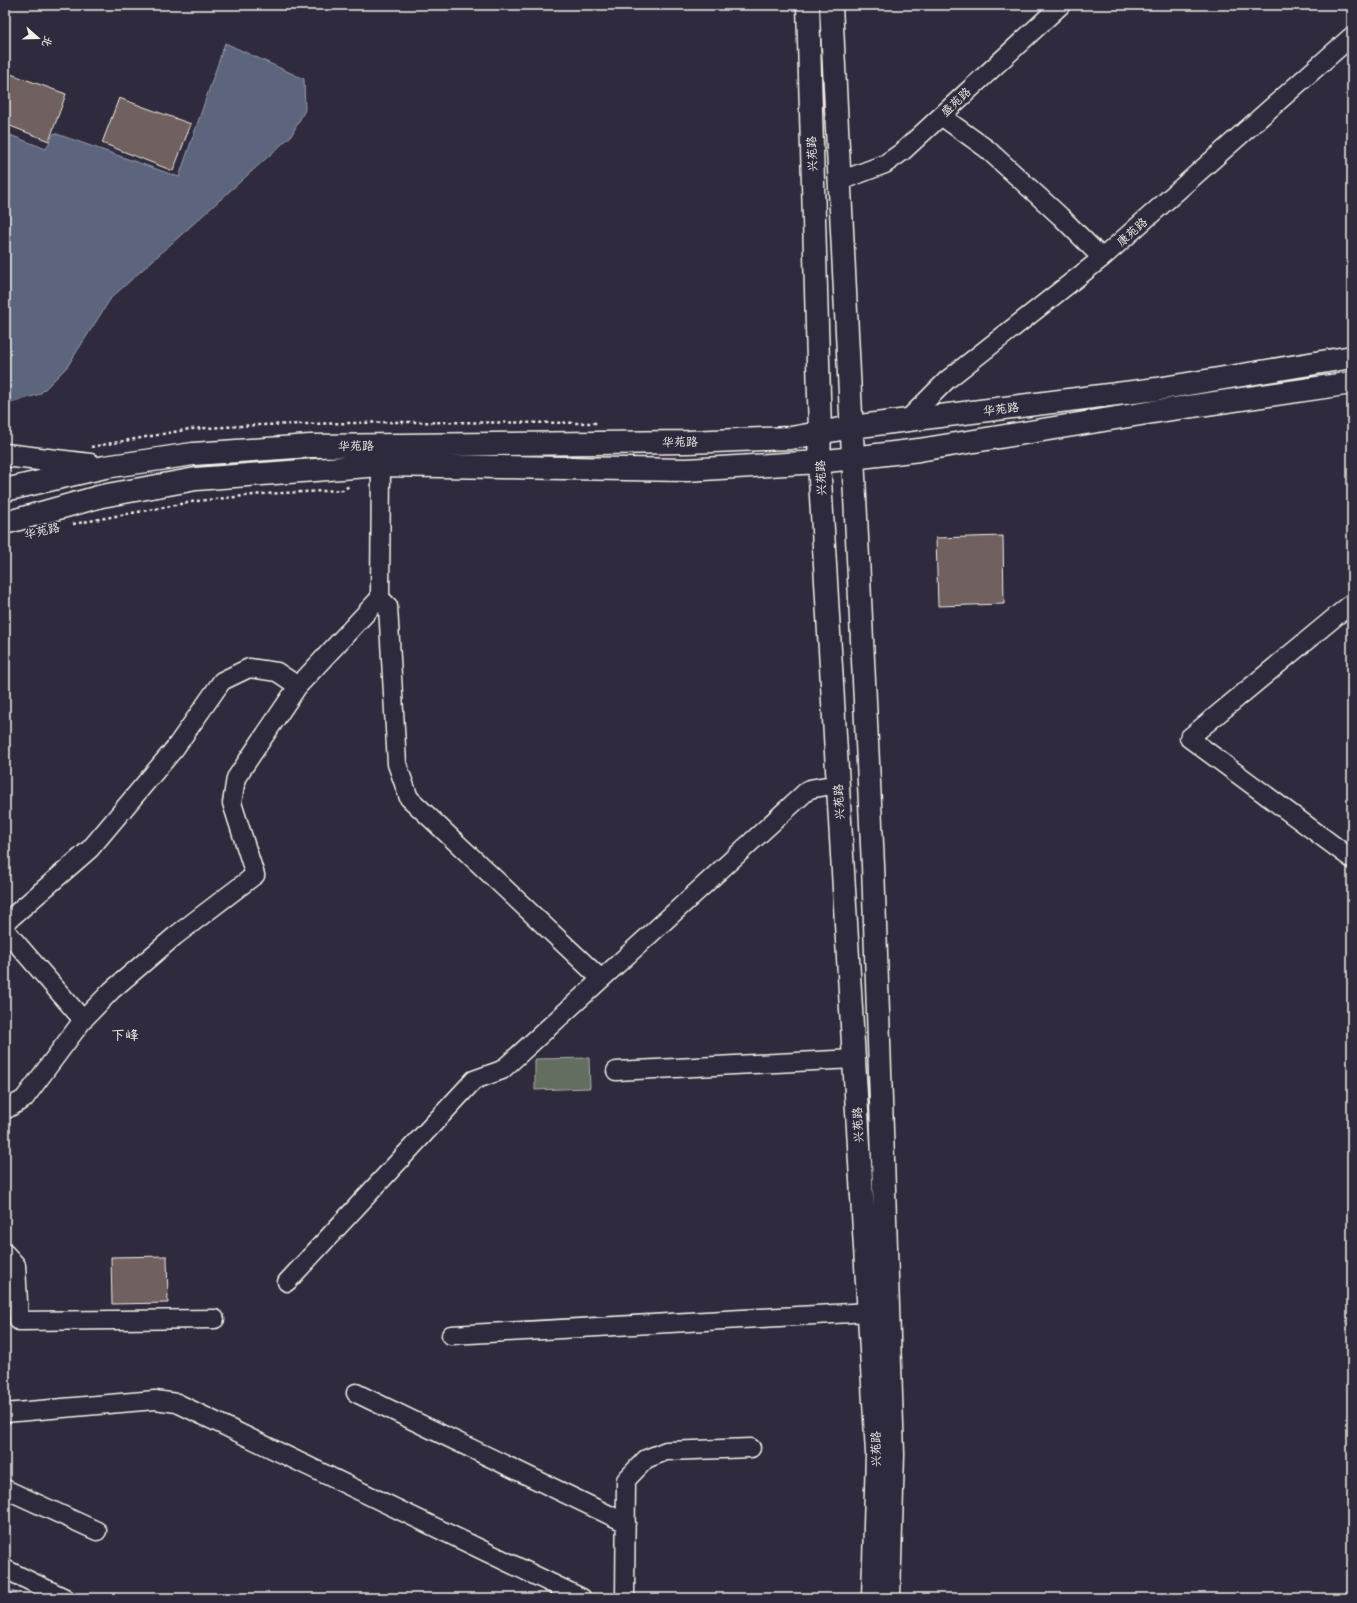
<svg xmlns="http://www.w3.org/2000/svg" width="1357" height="1603" font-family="Itim,'LXGW WenKai TC',sans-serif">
<rect width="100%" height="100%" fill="#2f2a3d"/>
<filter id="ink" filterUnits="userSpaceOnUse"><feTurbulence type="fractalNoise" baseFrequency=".025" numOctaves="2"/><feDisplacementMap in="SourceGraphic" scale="8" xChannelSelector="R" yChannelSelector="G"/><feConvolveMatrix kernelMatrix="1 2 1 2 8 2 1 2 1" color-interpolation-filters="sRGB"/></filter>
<g filter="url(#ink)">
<path fill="#646d60" stroke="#acafa4" d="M589,1058L590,1088L535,1090V1059Z"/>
<path fill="#5b657d" stroke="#989da8" d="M225,43L304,79L305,110L291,136L111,298L67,367L40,394L5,405V133L46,149L54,133L179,177Z"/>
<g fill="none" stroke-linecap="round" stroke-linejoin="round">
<path stroke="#5b657d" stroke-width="15" d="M5,1595L11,1598"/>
</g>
<path fill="#70615e" stroke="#f4f1e8" d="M5,72L66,94L49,141L5,124Z
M119,98L191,124L173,171L102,143Z
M1003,536L1004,604L938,606L936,538Z
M167,1256L168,1303L112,1304L111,1257Z"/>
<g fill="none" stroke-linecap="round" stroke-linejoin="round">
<g stroke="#f4f1e8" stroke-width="21">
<path id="minor" d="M941,116L987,149L1060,216L1102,258
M840,181L885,164L902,152L1061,5
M906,421L947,380L1102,258L1352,36
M380,598L388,606L397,764L409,798L601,979
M1352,603L1189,738L1352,859
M5,923L90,849L175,748L222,681L249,668L277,672L298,686L380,598L381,465
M5,930L83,1020
M616,1071L854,1059
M5,1110L24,1099L83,1020L112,990L175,936L255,875L232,803L236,778L298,686
M5,1253L16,1265L19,1321L215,1319
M287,1282L474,1080L502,1070L809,789L838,784
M451,1335L869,1312
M356,1393L626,1523
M5,1413L155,1400L177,1403L582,1598
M5,1489L97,1531
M5,1569L65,1598
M625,1598L626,1480L646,1459L666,1451L751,1448"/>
</g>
<g stroke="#f4f1e8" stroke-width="25">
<path id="major" d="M808,5L820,432L819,462L877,1453L873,1598
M831,5L873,865L893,1454L889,1598
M5,455L90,465
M5,490L105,467L193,454L310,446L688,442L791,438L852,427L1157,389L1352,357
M5,523L102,496L196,479L381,465L687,470L819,462L919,450L1159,411L1352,383"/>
</g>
<path stroke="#f4f1e8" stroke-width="2.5" stroke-dasharray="3 3" stroke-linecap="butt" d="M91,447L190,429L258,425L398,422L598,423
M73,524L197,501L263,494L343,490L349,486"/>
<use href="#minor" stroke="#2f2a3d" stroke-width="18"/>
<use href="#major" stroke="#2f2a3d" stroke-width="22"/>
</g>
</g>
<g text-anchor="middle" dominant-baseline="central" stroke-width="3" stroke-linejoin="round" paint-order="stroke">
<g font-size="12" fill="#f4f1e8" stroke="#2f2a3d">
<text transform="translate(956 102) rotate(-43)">盛苑路</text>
<text transform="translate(812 154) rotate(-92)">兴苑路</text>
<text transform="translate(1132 232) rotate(-42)">康苑路</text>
<text transform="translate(1001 409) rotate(-7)">华苑路</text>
<text transform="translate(680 442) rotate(-1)">华苑路</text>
<text transform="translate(356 446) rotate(-1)">华苑路</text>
<text transform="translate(821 478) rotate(-92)">兴苑路</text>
<text transform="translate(42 531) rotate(-13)">华苑路</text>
<text transform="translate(839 802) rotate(-93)">兴苑路</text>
<text transform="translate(858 1125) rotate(-93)">兴苑路</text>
<text transform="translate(876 1449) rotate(-91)">兴苑路</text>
</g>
<g font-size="14" fill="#f4f1e8" stroke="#2f2a3d">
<text x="125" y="1035">下峰</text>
</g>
</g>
<rect width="1357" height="1603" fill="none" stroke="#2f2a3d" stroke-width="20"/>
<rect x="10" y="10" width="1337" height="1583" fill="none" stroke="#f4f1e8" stroke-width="1.5" filter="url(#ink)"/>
<g transform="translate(38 38) rotate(110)" stroke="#2f2a3d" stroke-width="3" paint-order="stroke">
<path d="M0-3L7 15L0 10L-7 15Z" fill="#f4f1e8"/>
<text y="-6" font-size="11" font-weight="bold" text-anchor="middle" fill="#f4f1e8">北</text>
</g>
</svg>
